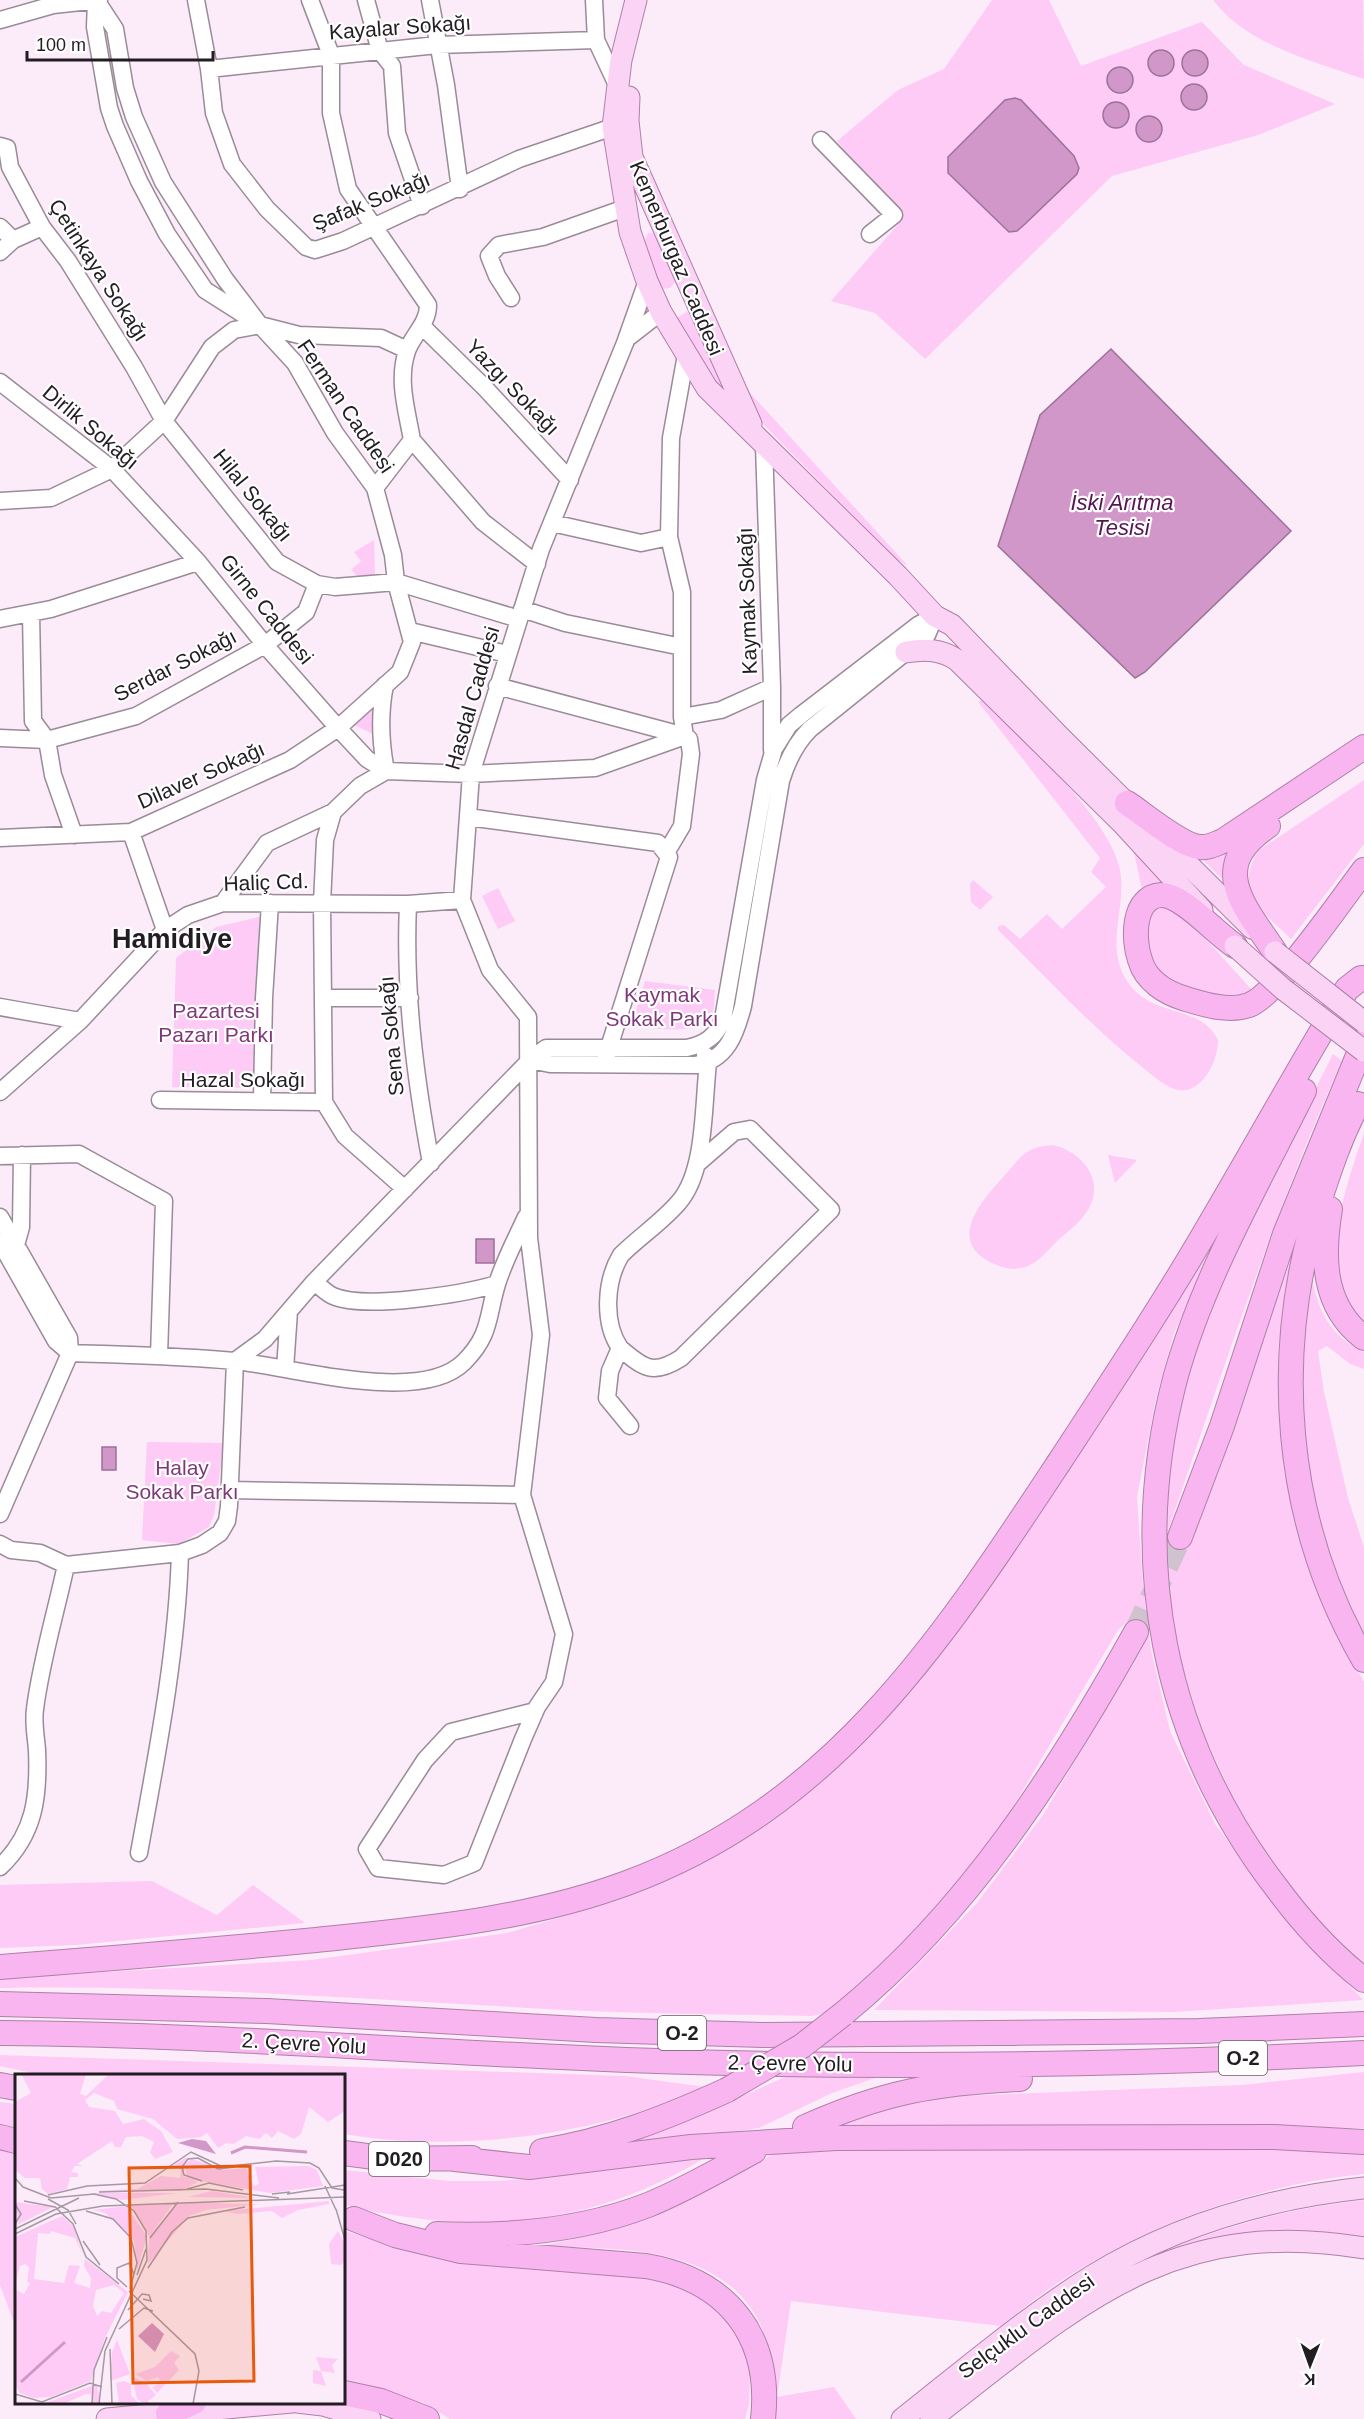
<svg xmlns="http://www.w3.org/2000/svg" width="1364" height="2419" font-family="Helvetica,sans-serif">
<rect width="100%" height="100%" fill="#fcebf9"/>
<path fill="#fdcbf6" d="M992,0H1049L1081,66L1202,22L1244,65L1335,104L1258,135L1112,176L925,359L875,313L831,301L901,221L837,141L898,90L944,69Z
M1213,0H1363L1364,79C1313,61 1247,45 1213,0Z
M648,233H653L656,237L676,281L670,288L662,289L643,245Z
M688,311L694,314L734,407L727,403L675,319Z
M737,375L751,394L908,566L895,558L764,425L755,416Z
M374,540L375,575L361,579L351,570L361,561L354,552Z
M982,698C1021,738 1106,814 1119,866C1129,905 1103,944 1127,981C1151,1019 1200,1003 1218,1040C1218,1065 1197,1103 1168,1086C1155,1079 1143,1067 1131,1058C1084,1019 1042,973 998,930V926L1004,925L1020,939L1047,914L1062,929L1106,887L1091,872L1100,858L979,703Z
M373,703V734L354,725Z
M1364,780V844L1291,939C1263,912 1232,891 1259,850Z
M1234,842L1226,876L1221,878L1198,855Z
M1134,852L1163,882L1142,890Z
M973,880L993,897L980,910L971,902L970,884Z
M498,888L515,921L498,929L482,896Z
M1165,906L1181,912L1252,990C1230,1000 1172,995 1156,972C1153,968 1144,938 1144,932C1144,927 1148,920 1149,914Z
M264,916L256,1088L172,1087L176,958L216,927Z
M645,981L715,990C714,997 715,1007 712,1014C703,1037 650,1029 632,1024Z
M1333,1054L1342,1061C1273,1214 1222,1374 1167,1533L1186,1542L1291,1260L1278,1350V1398L1284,1471L1309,1568L1324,1610L1364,1682V1968L1323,1931L1254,1844L1202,1730L1178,1651L1162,1548L1173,1417L1213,1292Z
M1364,1133V1326C1357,1317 1347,1306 1343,1296C1324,1246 1348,1180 1364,1133Z
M1053,1145C1082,1152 1106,1180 1088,1210C1080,1223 1067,1232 1056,1242C1049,1249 1041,1259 1032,1264C1022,1270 1007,1270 997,1265C943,1244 981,1201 1005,1175C1012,1168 1019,1157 1027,1152C1035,1147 1044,1146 1053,1145Z
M1108,1155L1137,1160L1115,1183Z
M1238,1198L1174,1333L1157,1394L1137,1497L1143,1587L1151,1650L1170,1731L1215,1824L1288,1922L1363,2000L1174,2012L874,2010L977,1903L1043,1815L1141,1650L1144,1629L1128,1621L1118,1630L995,1837L897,1951L826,2013L811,2016C724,2014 636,2014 548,2009C366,1999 183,1985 0,1988V1978L312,1960L507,1933L619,1900L700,1864L783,1811L856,1746Z
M1312,1278C1318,1311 1331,1337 1364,1352V1369L1350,1364L1327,1346L1318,1351L1324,1392L1348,1498L1364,1547V1637C1311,1554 1293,1429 1302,1332C1304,1314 1309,1296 1312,1278Z
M147,1442L224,1443L214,1515L209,1527L179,1544L142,1540Z
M152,1881L217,1915L253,1885L305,1923L76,1945L0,1948V1885Z
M0,2055L625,2076L705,2087C600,2135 458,2154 344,2134V2076H46L0,2066Z
M1364,2072V2128L977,2125L832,2129L882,2109L931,2097L1242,2085Z
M785,2077H878L832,2093L759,2128L594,2152L689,2120Z
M0,2102L16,2104V2127L0,2124Z
M994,2142L1364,2150V2174C1256,2185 1151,2223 1059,2282C1039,2295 1020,2311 1001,2326L791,2301L777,2397L834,2387L856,2419H770C771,2403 773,2385 772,2368C758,2245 628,2246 534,2248L596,2234L664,2210L784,2149Z
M0,2147L16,2151V2328L0,2285Z
M714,2152C597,2227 477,2237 344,2205V2170L449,2181H498L543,2178L606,2165Z
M1364,2200V2237C1292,2223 1217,2233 1149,2259L1148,2257C1222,2227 1284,2209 1364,2200Z
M344,2231L439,2257L496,2266L671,2280L712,2303L742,2345L750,2372L749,2404L745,2419H450L424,2403L344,2381Z"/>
<path fill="#d197c9" stroke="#9c7297" stroke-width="1.5" d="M1148 63a13 13 0 1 1 26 0a13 13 0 1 1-26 0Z
M1182 63a13 13 0 1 1 26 0a13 13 0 1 1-26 0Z
M1107 80a13 13 0 1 1 26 0a13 13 0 1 1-26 0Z
M1181 97a13 13 0 1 1 26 0a13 13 0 1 1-26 0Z
M1015,98L1021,100L1074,156L1079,168L1077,174L1025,224L1017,231L1009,232L948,173V157L1005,100Z
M1103 115a13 13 0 1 1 26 0a13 13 0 1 1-26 0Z
M1136 129a13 13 0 1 1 26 0a13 13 0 1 1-26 0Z
M1111,349L1291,531L1145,672L1135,678L998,546L1040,415Z
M476,1239H494V1263H476Z
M102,1447H116V1470H102Z"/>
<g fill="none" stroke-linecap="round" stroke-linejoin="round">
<path stroke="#d0c2ce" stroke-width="24" stroke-dasharray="24 12" stroke-linecap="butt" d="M1136,1632L1180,1537"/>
<g stroke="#998b97" stroke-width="19">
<path id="minor" d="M196,0L209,69L214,113L232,164L267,209L306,247L315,250L343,241L519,159L613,127
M310,0L331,55V113L348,189L428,305C428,324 413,334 407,351C397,380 407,411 412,440L375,488
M366,0L380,51L392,66L397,133L422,206
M430,0L446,85L460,189
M594,0L596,40L617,85
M96,1L95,27L109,108L115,126L139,181L167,234L205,290L260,325L299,335L381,338L407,350
M0,20L53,5L99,0
M209,69L437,45L596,40
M821,140L894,215L870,234
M0,146L7,148L10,167L42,227L68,261L134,367L164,421L277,562L317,584
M0,227L13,240
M0,252L13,240L42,227
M511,298L497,276L489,256L499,245L543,237L625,208
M422,326L485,388L570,480
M629,337L661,312
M0,382L112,469L198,562
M412,440L483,522L537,564
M764,445L772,687V750
M0,501L51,498L112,469L164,421L212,347L234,330L260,325
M552,523L641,543L669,537
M522,609L565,623L682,647
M31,613L33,721L47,740L53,775L74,835
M0,619L51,609L198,562L265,645L338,728L367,759L386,771L471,774L595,768L685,736L682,717V592L669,537L671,438L686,355
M410,631L507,654
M385,685C379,715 380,741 386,771L360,786L333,812L325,840L322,903L324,1102L345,1136L405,1189
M497,686L685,736L689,739L691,754L682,826L666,853
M682,717L721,710L772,687
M0,738L47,740L136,716L265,645L306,612L317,584L335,587L396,582L519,619
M468,817L658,843L669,857L606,1057
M131,832L165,930
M0,838L131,832L290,760L338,728L400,672L412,642L396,582L393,555L375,488L335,433L295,363L260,325L225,279L163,182L134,117L125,88L115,29L96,0
M223,903L267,843L333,812
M408,904C404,991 415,1077 431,1163
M325,998H410
M0,1007L80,1021
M530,1060L550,1064L695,1065C727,1061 736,1033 743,1006L781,781C787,761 795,744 810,729L927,635L935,616
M0,1092L80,1021L165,930L188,915L223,903L408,904L462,900
M160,1100L324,1102
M262,1101L264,998L270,903
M0,1156L79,1154L164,1201L159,1356
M0,1217L69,1338L70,1353L0,1514
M0,1242L56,1341L70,1353C125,1355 180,1356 234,1361C291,1366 420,1406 464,1362C491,1335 487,1317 497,1284C504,1261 516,1239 526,1217
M16,1245L21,1227L22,1155
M314,1282C320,1286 326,1293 333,1296C365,1310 463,1294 497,1284
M620,1348C643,1368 653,1376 681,1358L831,1210L750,1129L734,1132L697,1164
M235,1361L265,1339L314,1282L530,1060L546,1048H687C705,1044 716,1037 723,1019L765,780L774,749L789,725L801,715L918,625L935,616
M285,1369L289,1311
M630,1426L607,1398L610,1371L620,1348C603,1323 605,1281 621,1255C639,1237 662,1222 679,1202C706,1171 703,1104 708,1063L705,1055
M230,1490L522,1495
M0,1544L11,1550L40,1553L66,1565L180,1553L202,1545L220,1533L227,1521L229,1506L235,1361
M537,1707L535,1711L451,1732L425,1760L367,1849L378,1868L444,1875L474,1863L523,1739L537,1707L554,1682L564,1634L522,1495L541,1335L529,1238L528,1017L490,970L462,900L471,774L541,549L625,343L647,281
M139,1853C157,1754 177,1653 180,1553
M0,1867C35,1834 39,1796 37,1750C36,1737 33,1722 35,1709C41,1661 56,1612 66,1565"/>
</g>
<g stroke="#ad80a7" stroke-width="23">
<path id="major" d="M636,0L621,60L613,127L630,232L647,281L661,312L707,388L898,576L935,616L952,625L1057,734L1252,928
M629,97L628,121L632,157L751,424
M906,652C925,649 941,649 957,660L1122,823L1202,910
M297,2402L323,2405L370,2419
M107,2419L292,2402
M902,2419C964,2370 1025,2318 1092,2276C1174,2226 1269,2198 1364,2188
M931,2419C1075,2308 1168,2215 1364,2248"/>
</g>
<g stroke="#ad80a7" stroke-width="26">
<path id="highway" d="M1127,803C1144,814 1181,846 1200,847C1209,848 1215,844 1223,841L1364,747
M1268,826C1206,867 1245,907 1275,952
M1235,946C1215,933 1182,894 1161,895C1132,897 1133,940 1140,960C1146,981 1166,993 1186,999C1206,1005 1229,1012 1249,1005C1275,997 1344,896 1364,870
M1304,1091C1258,1183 1202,1280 1175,1379C1128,1559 1162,1739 1276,1887C1301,1921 1331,1954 1364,1980
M1358,1104C1341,1135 1330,1168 1319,1202C1271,1354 1283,1520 1364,1660
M1330,1209C1322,1257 1322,1306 1364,1338
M1180,1537L1222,1426L1285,1234L1364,1041
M0,1967C106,1959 211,1950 316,1940C421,1929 527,1920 627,1883C835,1806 943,1638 1060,1461C1111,1383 1163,1305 1210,1224C1256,1146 1300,1066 1347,989L1361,978
M0,2004L267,2011L596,2030L763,2035L1199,2031L1364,2024
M843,2014C969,1911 1058,1772 1136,1632
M0,2033C195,2034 388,2050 582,2058C842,2070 1104,2066 1364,2053
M0,2085L16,2088
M805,2127C883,2092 935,2083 1020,2079
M0,2137L16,2141
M542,2151C607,2141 668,2117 727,2090
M344,2153L389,2159L472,2158
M455,2159L529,2167L691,2147L836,2138L1274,2137L1364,2142
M354,2219L395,2235L461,2251L646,2266C728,2280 772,2337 763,2419
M437,2234C508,2237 581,2231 648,2205C685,2190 719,2170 754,2151
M344,2393L381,2401L427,2419
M168,2414L194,2402"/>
</g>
<use href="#minor" stroke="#fff" stroke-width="16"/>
<use href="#major" stroke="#fbd3f5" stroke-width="21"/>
<use href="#highway" stroke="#f8b5ef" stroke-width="24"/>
<g stroke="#ad80a7" stroke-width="23" stroke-linecap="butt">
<path id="major-bridge" d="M1235,946L1283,989L1364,1051
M1275,952L1364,1022"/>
</g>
<g stroke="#ad80a7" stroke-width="26" stroke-linecap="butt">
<path id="highway-bridge" d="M727,2090L802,2046L843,2014"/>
</g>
<use href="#major-bridge" stroke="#fbd3f5" stroke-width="21"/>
<use href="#highway-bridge" stroke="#f8b5ef" stroke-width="24"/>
</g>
<g text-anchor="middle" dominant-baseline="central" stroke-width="4.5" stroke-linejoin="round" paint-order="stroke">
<g fill="#fefefe" stroke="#646064" stroke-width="1.5">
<rect x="658" y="2016" width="48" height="34" rx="4.5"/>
<rect x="1219" y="2041" width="48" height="34" rx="4.5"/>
<rect x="369" y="2142" width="60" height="34" rx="4.5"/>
</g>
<g font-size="20" font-weight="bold" fill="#221d22">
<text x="682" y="2033">O-2</text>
<text x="1243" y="2058">O-2</text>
<text x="399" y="2159">D020</text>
</g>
<g font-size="21" fill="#221d22" stroke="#fefefe">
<text transform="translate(400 27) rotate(-4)">Kayalar Sokağı</text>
<text transform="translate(371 201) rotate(-22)">Şafak Sokağı</text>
<text transform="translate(677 258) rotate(67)">Kemerburgaz Caddesi</text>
<text transform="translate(99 270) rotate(57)">Çetinkaya Sokağı</text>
<text transform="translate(513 387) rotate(46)">Yazgı Sokağı</text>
<text transform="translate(346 406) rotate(56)">Ferman Caddesi</text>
<text transform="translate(91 427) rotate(40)">Dirlik Sokağı</text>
<text transform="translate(253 495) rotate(51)">Hilal Sokağı</text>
<text transform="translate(747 601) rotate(-92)">Kaymak Sokağı</text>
<text transform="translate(267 609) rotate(51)">Girne Caddesi</text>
<text transform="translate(175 665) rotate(-27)">Serdar Sokağı</text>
<text transform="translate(472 698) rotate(-74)">Hasdal Caddesi</text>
<text transform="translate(201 775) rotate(-24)">Dilaver Sokağı</text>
<text transform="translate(266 882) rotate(-2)">Haliç Cd.</text>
<text transform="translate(391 1036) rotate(-95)">Sena Sokağı</text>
<text x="243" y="1079">Hazal Sokağı</text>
<text transform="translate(304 2043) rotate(3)">2. Çevre Yolu</text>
<text transform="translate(790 2063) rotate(1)">2. Çevre Yolu</text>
<text transform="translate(1026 2326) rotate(-36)">Selçuklu Caddesi</text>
</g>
<g font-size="21" fill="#7e3877" stroke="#fefefe">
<text x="662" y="994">Kaymak<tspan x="662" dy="24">Sokak Parkı</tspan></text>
<text x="216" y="1010">Pazartesi<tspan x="216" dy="24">Pazarı Parkı</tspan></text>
<text x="182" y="1467">Halay<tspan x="182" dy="24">Sokak Parkı</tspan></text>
</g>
<g font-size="22" font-style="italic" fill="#581353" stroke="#fefefe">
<text x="1122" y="502">İski Arıtma<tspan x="1122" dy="25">Tesisi</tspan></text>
</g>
<g font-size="27" font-weight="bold" fill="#221d22" stroke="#fefefe">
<text x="172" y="939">Hamidiye</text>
</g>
</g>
<g transform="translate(15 2074)">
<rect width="330" height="330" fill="#fcebf9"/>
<path d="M6,0H71L65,20L71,22L93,1L330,0V37L313,48L294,33L286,60L279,65L263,57L257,64L251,59L244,65L231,62L219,70L211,69L203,74L192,59L186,63L162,65L138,45L102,35L99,27L79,19L70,26L74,33L100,37L108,50L129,45L146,57L158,78L140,85L135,78L139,68L127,62L111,63L106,73H100L97,67L62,90L68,92H60L56,98L63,99V103H55L52,115L33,120L27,115L25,104H10L0,96V28L16,19ZM170,84L186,85H172L168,102L183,108L166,117H77L122,115L146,102L165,104L166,96L158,92ZM177,85L209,96L231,94L239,112L244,110L240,93L294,92L302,96L308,112L255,119L179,106L172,104L170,90ZM197,117L241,124L173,123ZM76,119H162L107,126ZM314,127V130L283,136L267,144L257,137L222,140L209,137ZM0,128L38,133L0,152L4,149ZM162,129H187L246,130L191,136L174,142L133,190L134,162L115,131L158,130L135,162ZM111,132L132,162L122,197L119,166L90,139L78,136ZM47,142L58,152L68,181L60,164L36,157L35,160L23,159L19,205L49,209L54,191L65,192L59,209L75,214L76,204L69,192L70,185L113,218L89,266L76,307L36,323L18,324L5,319L0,311V215L9,220L15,209L12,208L14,193L10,190L5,192L0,210V163ZM99,211L109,219L96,239L87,237L82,242L78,232L81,216ZM323,157L330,170V187L326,191L316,190L314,170ZM102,266L115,300L95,307L97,278ZM156,277L165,282L159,289L164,296L142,319L137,313L146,309L143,303L132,307L120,300L140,293ZM301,283L323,285L317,291L320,299L306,297L311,312L298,309V296L306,297ZM117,303L130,308L141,321L132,328L137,330H131L122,325ZM109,307L116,310V321L123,329L104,330L101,309ZM82,310L86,330H78L76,320H71L48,330H28Z" fill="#fdcbf6" fill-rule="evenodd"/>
<path d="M177,65L191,67L201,80L163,69ZM137,249L149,260L140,278L123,262Z" fill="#d197c9"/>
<path fill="none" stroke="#d197c9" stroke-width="3" d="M216,79L230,73L292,78M6,308L50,268"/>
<path fill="none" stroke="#a599a3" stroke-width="1.5" d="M216,92L261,87L295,89L304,94L317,114L329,116M0,104L8,113L36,124L79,120L101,125L119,137L131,157L132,186L90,277L84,330M187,107L169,101L167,93L173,85L183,84L203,95L220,93M310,112L322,138M172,115L194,109L228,116M84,118L191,115L264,124M257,120L275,118M272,120L330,111M33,121L72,112L130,109L176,78L206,92M33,125L53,136L61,150M9,127L40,133L58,150L71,183L104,210M0,130L6,140L0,150M321,135L330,166M71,137L98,145L116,164L122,189L115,215M0,155L64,124M0,160L41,140L88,132L330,123M135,164L163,128M68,167L85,191M133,194L157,158L173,144L230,133M122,201L131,175M112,213L102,204V194L114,189L119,200M114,217L180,280L184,297L178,330M113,236L127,220L134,221L136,227L128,225M104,255L129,234L138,237M95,275L97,330M0,320L27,328L75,309L87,313M77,330L79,296L92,263"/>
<path fill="#e8590c" fill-opacity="0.15" stroke="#e8590c" stroke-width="3" d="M235,92L239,307L118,309L114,94Z"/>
<rect width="330" height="330" fill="none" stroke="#221d22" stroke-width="3"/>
</g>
<g transform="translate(1310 2365) rotate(181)" stroke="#fefefe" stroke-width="4.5" paint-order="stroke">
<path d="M0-4.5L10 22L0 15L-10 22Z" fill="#221d22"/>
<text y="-9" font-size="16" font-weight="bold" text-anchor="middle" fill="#221d22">K</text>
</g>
<path d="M27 51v9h186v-9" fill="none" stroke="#221d22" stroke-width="3"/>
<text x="36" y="51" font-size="18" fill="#221d22" stroke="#fefefe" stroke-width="4.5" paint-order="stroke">100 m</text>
</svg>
